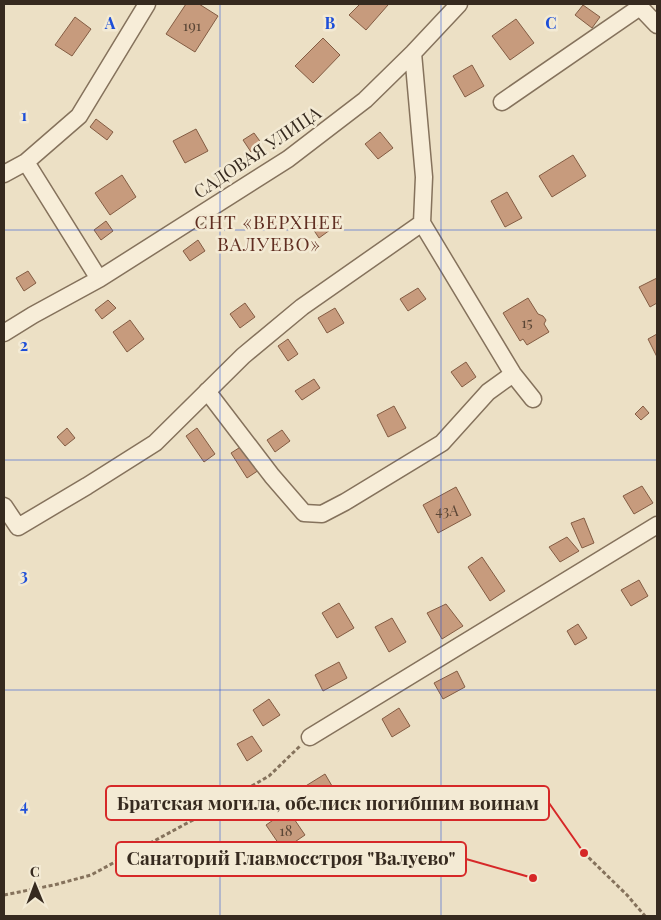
<svg xmlns="http://www.w3.org/2000/svg" width="661" height="920" font-family="'Playfair Display',serif">
<rect width="100%" height="100%" fill="#ece0c5"/>
<path fill="#c79b7d" stroke="#835c43" d="M186,4H199L218,16L195,52L166,34Z
M360,4H386L388,5L366,30L349,15Z
M583,5L600,17L592,28L575,15Z
M75,17L91,29L72,56L55,45Z
M516,19L534,43L510,60L492,36Z
M323,38L340,55L313,83L295,66Z
M472,65L484,86L465,97L453,76Z
M96,119L113,132L107,140L90,127Z
M196,129L208,151L185,163L173,141Z
M380,132L393,148L378,159L365,144Z
M254,133L262,144L251,152L243,140Z
M573,155L586,176L552,197L539,176Z
M122,175L136,197L110,215L95,193Z
M507,192L522,218L505,227L491,201Z
M106,221L113,231L101,240L94,230Z
M324,221L330,230L319,238L313,229Z
M198,240L205,251L190,261L183,251Z
M28,271L36,283L24,291L16,278Z
M657,278V303L650,307L639,287Z
M418,288L426,299L408,311L400,299Z
M528,298L538,314L543,316L546,320L544,324L549,332L527,345L523,339L520,341L503,313Z
M108,300L116,308L102,319L95,310Z
M245,303L255,317L240,328L230,314Z
M335,308L344,323L327,333L318,318Z
M130,320L144,339L127,352L113,332Z
M657,334V357L648,339Z
M288,339L298,354L288,361L278,346Z
M466,362L476,377L462,387L451,372Z
M314,379L320,388L302,400L295,391Z
M394,406L406,428L388,437L377,415Z
M643,406L649,413L641,420L635,414Z
M67,428L75,438L65,446L57,437Z
M197,428L215,454L204,462L186,436Z
M282,430L290,441L275,452L267,440Z
M242,446L259,470L247,478L231,453Z
M642,486L653,503L634,514L623,496Z
M456,487L471,515L438,533L423,505Z
M584,518L594,543L582,548L571,523Z
M567,537L579,551L560,562L549,547Z
M482,557L505,591L490,601L468,567Z
M639,580L648,596L631,606L621,590Z
M339,603L354,628L337,638L322,613Z
M446,604L463,626L442,639L427,613Z
M392,618L406,642L389,652L375,627Z
M578,624L587,638L575,645L567,631Z
M339,662L347,678L323,691L315,675Z
M457,671L465,687L443,699L434,683Z
M269,699L280,715L263,726L253,710Z
M399,708L410,726L392,737L382,719Z
M252,736L262,751L247,761L237,744Z
M325,774L342,803L321,816L304,787Z
M288,810L305,835L283,850L266,825Z"/>
<g fill="none" stroke-linecap="round" stroke-linejoin="round">
<g stroke="#85725c" stroke-width="19">
<path id="street" d="M637,4L657,25
M413,53L424,177L422,223L513,374L533,399
M502,102L640,7
M26,162L99,279
M4,174L26,162L79,116L147,4
M4,333L33,315L99,279L288,159L365,100L413,53L459,4
M207,391L272,476L304,513L322,514L345,502L442,443L488,392L513,374
M4,506L18,527L87,486L155,443L243,356L302,307L422,223
M310,737L657,525"/>
</g>
<path stroke="#85725c" stroke-width="3" stroke-dasharray="4 2.5" stroke-linecap="butt" d="M584,853L627,895L645,916
M4,895L54,885L91,875L204,814L269,776L300,746"/>
<use href="#street" stroke="#f7edd8" stroke-width="16"/>
</g>
<path fill="none" stroke="#1d4ed8" stroke-width="1" stroke-opacity="0.55" d="M220,4V916M441,4V916M4,230H657M4,460H657M4,690H657"/>
<g text-anchor="middle" dominant-baseline="central" stroke-width="5" stroke-linejoin="round" paint-order="stroke">
<g font-size="15" fill="#5a4636">
<text x="192" y="25">191</text>
<text x="527" y="322">15</text>
<text x="447" y="510">43А</text>
<text x="286" y="830">18</text>
</g>
<g font-size="18" fill="#362a1f" stroke="#f3ead4">
<text transform="translate(257 152) rotate(-34)">САДОВАЯ УЛИЦА</text>
</g>
<g font-size="19" letter-spacing="1" fill="#602e21" stroke="#f3ead4">
<text x="269" y="221">СНТ «ВЕРХНЕЕ<tspan x="269" dy="22">ВАЛУЕВО»</tspan></text>
</g>
</g>
<g font-size="16" text-anchor="middle" font-weight="bold" fill="#1d4ed8" stroke="#f3ead4" stroke-width="5" stroke-linejoin="round" paint-order="stroke">
<text x="110" y="29">A</text>
<text x="330" y="29">B</text>
<text x="551" y="29">C</text>
<text x="24" y="121">1</text>
<text x="24" y="351">2</text>
<text x="24" y="581">3</text>
<text x="24" y="811">4</text>
</g>
<path fill="none" stroke="#d62828" stroke-width="2" d="M584 853L549 803M533 878L466 859"/>
<g fill="#d62828" stroke="#f3ead4" stroke-width="2">
<circle cx="584" cy="853" r="5"/>
<circle cx="533" cy="878" r="5"/>
</g>
<g fill="#f3ead4" stroke="#d62828" stroke-width="2">
<rect x="106" y="786" width="443" height="34" rx="5"/>
<rect x="116" y="842" width="350" height="34" rx="5"/>
</g>
<g font-size="19" text-anchor="middle" font-weight="bold" fill="#362a1f">
<text x="328" y="810">Братская могила, обелиск погибшим воинам</text>
<text x="291" y="865">Санаторий Главмосстроя "Валуево"</text>
</g>
<rect width="661" height="920" fill="none" stroke="#362a1f" stroke-width="10"/>
<g transform="translate(35 885) rotate(359)" stroke="#f3ead4" stroke-width="4" paint-order="stroke">
<path d="M0-4L9 19L0 12L-9 19Z" fill="#362a1f"/>
<text y="-8" font-size="14" font-weight="bold" text-anchor="middle" fill="#362a1f">С</text>
</g>
</svg>
